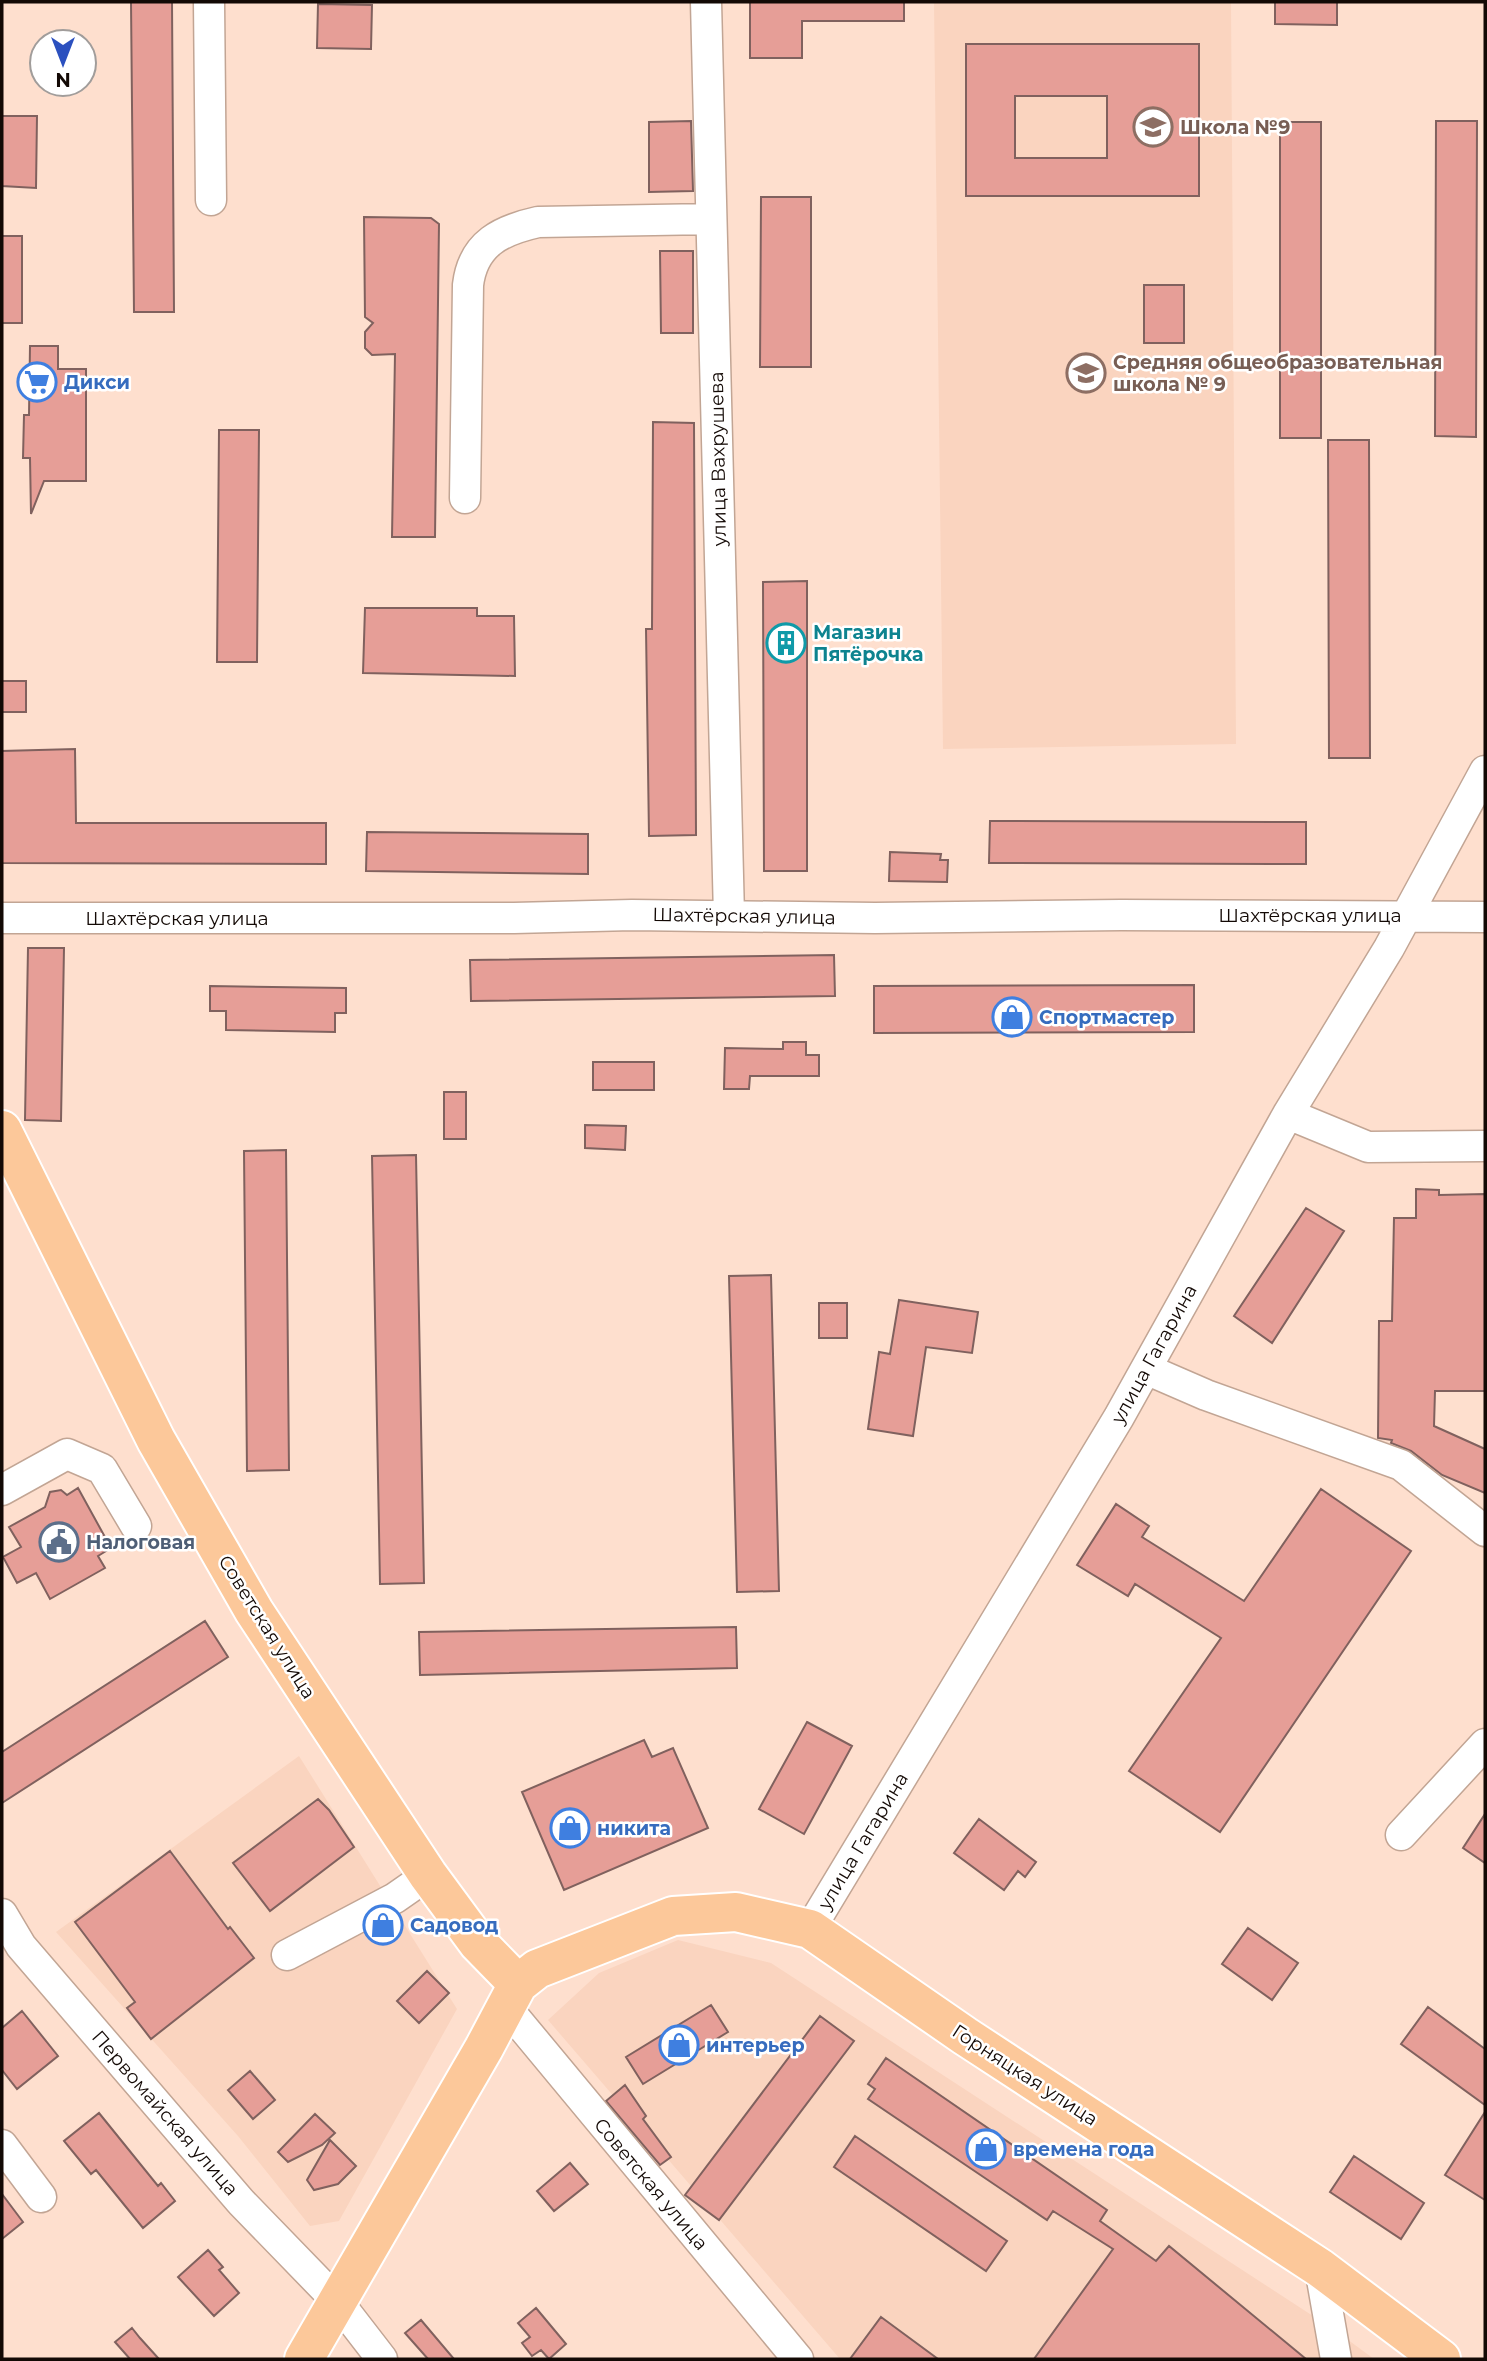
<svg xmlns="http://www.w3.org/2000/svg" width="1487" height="2361" font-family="Montserrat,sans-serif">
<rect width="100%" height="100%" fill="#fedfce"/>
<path fill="#fad4bf" d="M934,2H1231L1236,744L943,749Z
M299,1756L457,2009L339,2221L310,2226L238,2136L56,1932Z
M678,1940L771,1963L1336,2331L1374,2359H840L548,2020L599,1973Z"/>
<path fill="#e69e97" stroke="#80615e" stroke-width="2" fill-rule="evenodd" d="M131,2H172L174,312H134Z
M750,2H904V21H802V58H750Z
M1275,2H1337V25L1275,24Z
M318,4L372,5L371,49L317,48Z
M966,44H1199V196H966ZM1015,96H1107V158H1015Z
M2,116H37L36,188L2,186Z
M691,121L693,191L649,192V122Z
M1436,121H1477L1476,437L1435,436Z
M1280,122H1321V438H1280Z
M761,197H811V367H760Z
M364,217L431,218L439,224L435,537H392L395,354L372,355L365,348V332L373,323L365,317Z
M2,236H22V323H2Z
M660,251H693V333H661Z
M1144,285H1184V343H1144Z
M30,346H58V369H86V481H44L31,514L30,458H23L24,415H29Z
M653,422L694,423L696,835L649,836L646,629H652Z
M219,430H259L257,662H217Z
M1328,440H1369L1370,758H1329Z
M807,581V871H764L763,582Z
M365,608H477V616H514L515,676L363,673Z
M2,681H26V712H2Z
M75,749L76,823H326V864L2,863V751Z
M990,821L1306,822V864L989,863Z
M367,832L588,834V874L366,871Z
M890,852L941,854L940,860H948L947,882L889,881Z
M28,948H64L61,1121L25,1120Z
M834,955L835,996L471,1001L470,960Z
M1194,985V1032L874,1033V986Z
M210,986L346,988V1013H335V1032L226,1030V1011H210Z
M783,1042H806V1055H819V1076H750L749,1089H724L725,1048L783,1049Z
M593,1062H654V1090H593Z
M444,1092H466V1139H444Z
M585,1125L626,1126L625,1150L585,1148Z
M286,1150L289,1470L247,1471L244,1151Z
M416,1155L424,1583L380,1584L372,1156Z
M1416,1189L1439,1190V1195L1485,1194V1391H1435L1434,1426L1485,1449V1493L1442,1475L1411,1451L1391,1443L1392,1440L1378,1438L1379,1321H1392L1394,1218H1416Z
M1306,1208L1344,1231L1272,1343L1234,1316Z
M771,1275L779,1591L737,1592L729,1276Z
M899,1300L978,1312L972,1353L926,1347L913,1436L868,1429L879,1352L890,1354Z
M819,1303H847V1338H819Z
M78,1488L111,1548L98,1556L105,1568L50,1599L36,1573L17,1583L3,1557L21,1547L9,1527L45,1507L50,1492L61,1490L67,1495Z
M1321,1489L1411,1551L1220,1832L1129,1771L1221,1638L1135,1584L1128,1596L1077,1565L1116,1504L1149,1526L1142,1537L1244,1601Z
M205,1621L228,1657L2,1803V1752Z
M736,1627L737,1668L420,1675L419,1632Z
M807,1722L852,1746L804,1834L759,1809Z
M644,1740L652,1757L673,1748L708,1828L564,1890L522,1792Z
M318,1799L329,1810L354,1847L270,1911L233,1863Z
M1485,1814V1863L1463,1848Z
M979,1819L1036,1862L1025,1877L1018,1871L1004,1890L954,1853Z
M170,1851L228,1929L230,1927L254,1958L151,2039L127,2008L135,2002L75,1922Z
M1248,1928L1298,1963L1272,2000L1222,1964Z
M427,1971L449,1993L419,2023L397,2001Z
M711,2005L728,2032L643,2084L626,2057Z
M1428,2007L1485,2049V2105L1401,2044Z
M22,2011L58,2056L17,2089L2,2070V2028Z
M820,2016L854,2041L719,2220L685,2195Z
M886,2058L1107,2210L1100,2221L1156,2261L1169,2246L1306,2359H1034L1113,2249L1053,2211L1047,2220L868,2099L875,2089L868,2084Z
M250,2071L275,2100L253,2119L228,2090Z
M625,2085L646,2116L643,2119L671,2157L660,2165L606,2101Z
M1485,2112V2200L1445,2175Z
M99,2113L158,2186L161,2183L175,2201L143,2228L96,2170L91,2174L64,2141Z
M315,2114L335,2133L322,2145L288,2162L278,2152Z
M855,2136L1007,2241L986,2271L834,2167Z
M330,2140L356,2166L338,2184L314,2190L307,2180Z
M1354,2156L1424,2203L1401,2239L1330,2192Z
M570,2163L588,2184L554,2211L537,2191Z
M2,2194L23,2222L2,2239Z
M208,2250L223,2267L219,2270L239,2293L214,2316L178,2277Z
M536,2308L566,2344L549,2359L541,2350L532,2356L522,2343L530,2337L518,2323Z
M881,2317L938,2359H850Z
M421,2320L454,2359H428L405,2333Z
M132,2328L140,2338L159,2359H130L115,2342Z"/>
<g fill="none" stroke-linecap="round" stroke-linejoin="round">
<g stroke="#c2a594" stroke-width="33">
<path id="minor" d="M209,2L211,200
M706,2L729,916
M465,498L468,285C473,243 502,230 538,222L711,219
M2,918H514L632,915L875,918L1121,915L1485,917
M1288,1114L1368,1147L1485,1146
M1146,1369L1206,1395L1401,1465L1485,1531
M2,1490L67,1454L102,1469L136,1526
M1401,1835L1485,1744
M2,1914L21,1946L241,2202L338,2302L382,2359
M810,1929L1119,1417L1288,1114L1389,948L1485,771
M287,1955L395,1898L428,1875
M506,2007L798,2359
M2,2145L41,2197
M1320,2268L1336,2359"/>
</g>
<g stroke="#fff" stroke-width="42">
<path id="major" d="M2,1130L156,1440L254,1611L428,1875L478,1943L518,1984
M304,2359L484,2048L518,1984L537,1969L673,1916L736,1912L810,1929L965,2036L1320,2268L1441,2359"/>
</g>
<use href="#minor" stroke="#fff" stroke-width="30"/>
<use href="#major" stroke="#fcc89a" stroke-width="38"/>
</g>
<defs>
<g id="school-ring" transform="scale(2.0125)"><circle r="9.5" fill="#fff" stroke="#8d6e63" stroke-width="1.5"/><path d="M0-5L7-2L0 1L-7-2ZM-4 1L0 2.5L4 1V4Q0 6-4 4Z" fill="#8d6e63"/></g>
<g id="supermarket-ring" transform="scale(2.0125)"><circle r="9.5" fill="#fff" stroke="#3f7fe0" stroke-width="1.5"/><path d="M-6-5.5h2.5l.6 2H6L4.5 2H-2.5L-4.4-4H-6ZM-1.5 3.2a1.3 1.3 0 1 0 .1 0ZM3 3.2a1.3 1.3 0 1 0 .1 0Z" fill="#3f7fe0"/></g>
<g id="building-ring" transform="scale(2.0125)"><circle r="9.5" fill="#fff" stroke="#0f9aa8" stroke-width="1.5"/><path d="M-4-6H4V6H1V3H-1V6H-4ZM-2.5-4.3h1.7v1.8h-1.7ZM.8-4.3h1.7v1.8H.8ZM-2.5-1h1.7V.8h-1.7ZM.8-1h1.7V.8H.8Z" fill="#0f9aa8"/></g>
<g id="shop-ring" transform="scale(2.0125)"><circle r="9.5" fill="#fff" stroke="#3f7fe0" stroke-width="1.5"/><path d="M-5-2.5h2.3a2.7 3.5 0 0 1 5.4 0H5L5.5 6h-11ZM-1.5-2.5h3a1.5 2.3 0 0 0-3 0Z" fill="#3f7fe0"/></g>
<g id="civic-ring" transform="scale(2.0125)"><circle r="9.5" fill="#fff" stroke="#5c6f8a" stroke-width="1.5"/><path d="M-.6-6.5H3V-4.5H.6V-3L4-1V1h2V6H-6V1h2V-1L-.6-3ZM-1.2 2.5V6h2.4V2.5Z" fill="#5c6f8a"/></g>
</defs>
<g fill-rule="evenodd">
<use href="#school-ring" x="1153" y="127"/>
<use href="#school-ring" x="1086" y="373"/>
<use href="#supermarket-ring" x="37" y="382"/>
<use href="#building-ring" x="786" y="643"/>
<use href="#shop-ring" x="1012" y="1017"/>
<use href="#civic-ring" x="59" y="1542"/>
<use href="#shop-ring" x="570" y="1828"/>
<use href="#shop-ring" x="383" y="1925"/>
<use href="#shop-ring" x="679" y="2045"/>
<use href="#shop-ring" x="986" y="2149"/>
</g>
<g text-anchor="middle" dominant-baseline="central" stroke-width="5" stroke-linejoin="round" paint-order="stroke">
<g font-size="19" font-weight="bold" fill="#785e54" stroke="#fff" text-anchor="start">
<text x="1180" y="127">Школа №9</text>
<text x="1113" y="362">Средняя общеобразовательная<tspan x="1113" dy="22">школа № 9</tspan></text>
</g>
<g font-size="19" font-weight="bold" fill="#366cbe" stroke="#fff" text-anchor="start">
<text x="64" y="382">Дикси</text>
<text x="1039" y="1017">Спортмастер</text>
<text x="597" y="1828">никита</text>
<text x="410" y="1925">Садовод</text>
<text x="706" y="2045">интерьер</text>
<text x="1013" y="2149">времена года</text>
</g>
<g font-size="19" fill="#130905" stroke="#fff">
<text transform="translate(718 459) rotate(-91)">улица Вахрушева</text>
<text x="1310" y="915">Шахтёрская улица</text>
<text transform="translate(744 916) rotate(1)">Шахтёрская улица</text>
<text x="177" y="918">Шахтёрская улица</text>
<text transform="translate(1154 1354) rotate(-61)">улица Гагарина</text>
<text transform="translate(267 1627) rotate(58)">Советская улица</text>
<text transform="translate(863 1841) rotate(-59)">улица Гагарина</text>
<text transform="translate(1025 2075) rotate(33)">Горняцкая улица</text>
<text transform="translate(165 2113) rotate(49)">Первомайская улица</text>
<text transform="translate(651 2184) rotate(50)">Советская улица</text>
</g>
<g font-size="19" font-weight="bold" fill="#0d838f" stroke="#fff" text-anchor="start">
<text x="813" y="632">Магазин<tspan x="813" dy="22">Пятёрочка</tspan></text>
</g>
<g font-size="19" font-weight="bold" fill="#4e5e75" stroke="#fff" text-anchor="start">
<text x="86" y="1542">Налоговая</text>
</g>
</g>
<rect width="1487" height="2361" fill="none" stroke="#130905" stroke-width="7"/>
<g transform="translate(63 63) rotate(180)"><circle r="33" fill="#ffffff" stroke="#a19d9b" stroke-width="2"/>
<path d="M0-5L12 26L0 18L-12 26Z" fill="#2b50bf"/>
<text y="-10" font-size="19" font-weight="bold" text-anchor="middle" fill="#130905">N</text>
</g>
</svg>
